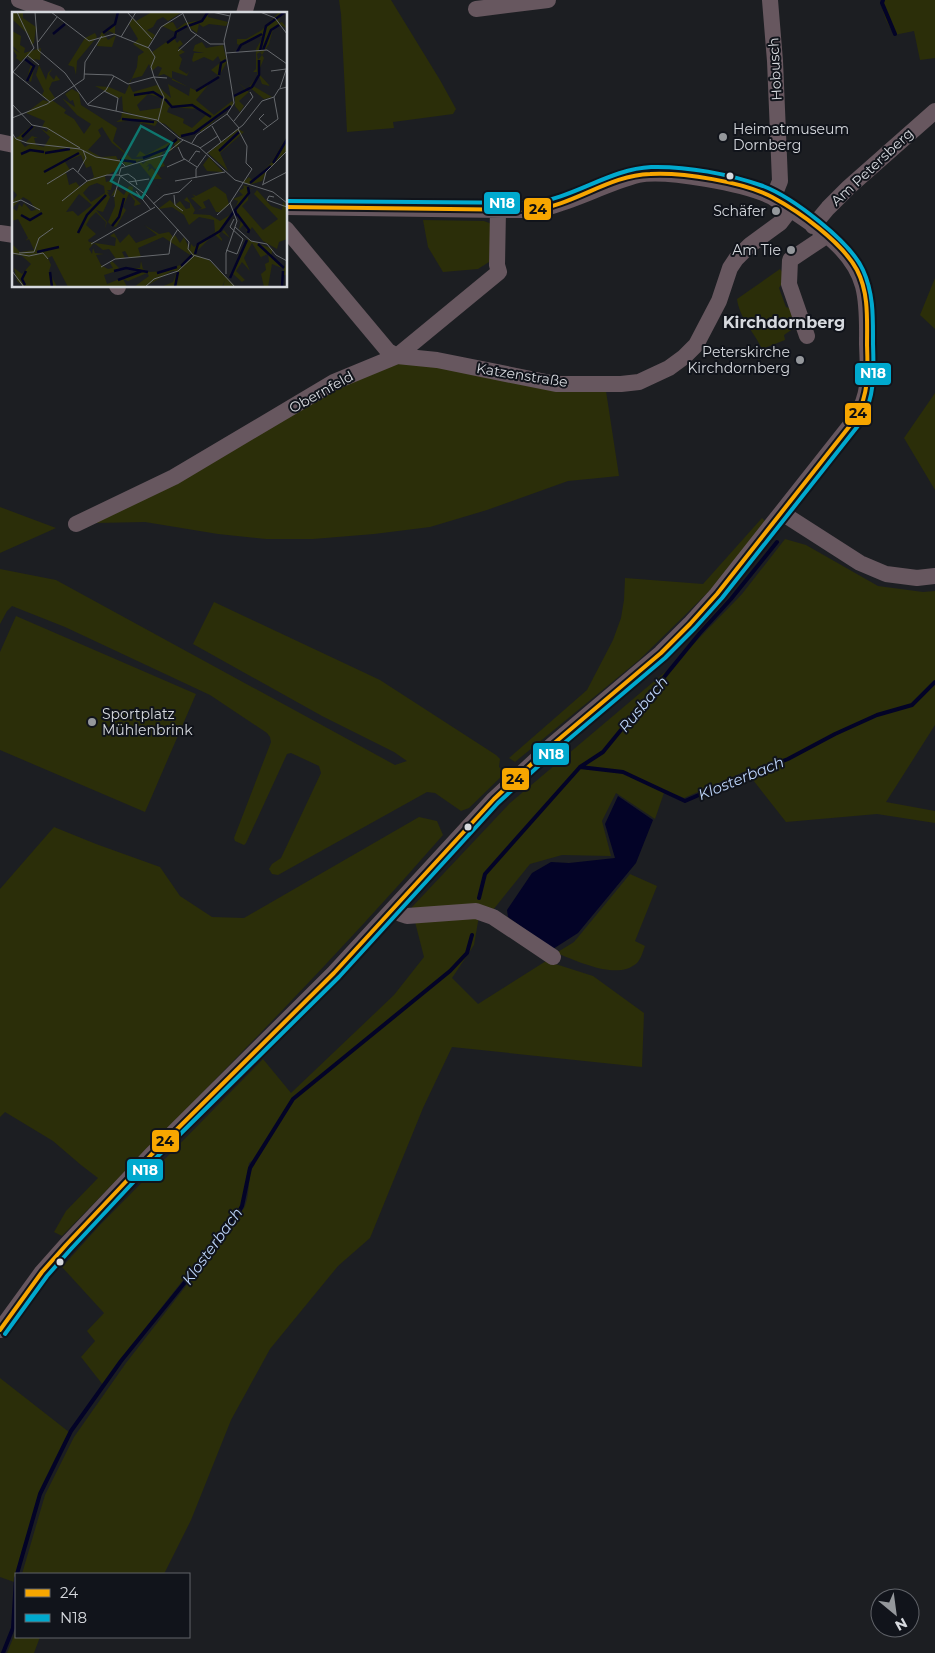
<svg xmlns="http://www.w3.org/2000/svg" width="935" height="1653" font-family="Montserrat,sans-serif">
<rect width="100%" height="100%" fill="#1c1e22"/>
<!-- green -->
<path fill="#2b2e09" d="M 339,0 L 391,0 L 440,80 L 456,109 L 453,114 L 393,122 L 394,128 L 347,132 L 341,14 Z
M 883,0 L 935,0 L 935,58 L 920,60 L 914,31 L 894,35 L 886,20 L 881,5 Z
M 423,220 L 484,221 L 492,224 L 489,262 L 478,269 L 443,272 L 428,247 Z
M 780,269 C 786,276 784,281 779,288 L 786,307 L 792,309 L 797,326 L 784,335 L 785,340 L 762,349 C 754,332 739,317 737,299 Z
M 935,278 L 935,329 L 920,315 Z
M 413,363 L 606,391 L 619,476 L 568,481 L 487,510 L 430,527 L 374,534 L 313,539 L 266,539 L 218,534 L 145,522 L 95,523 L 327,391 L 394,364 Z
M 935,393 L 935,490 L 904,438 Z
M 0,507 L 56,528 L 0,553 Z
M 762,518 L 765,521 L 711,589 L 682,618 L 639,660 L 515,762 L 509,758 L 587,690 L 613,640 L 621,618 L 624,600 L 625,578 L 703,584 Z
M 785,539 L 806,545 L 878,586 L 923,592 L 935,591 L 935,725 L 886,802 L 935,811 L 935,823 L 877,814 L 786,822 L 746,771 L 684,798 L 665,790 L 655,819 L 616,793 L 602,821 L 611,856 L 562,855 L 530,864 L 493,910 L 412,911 L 412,907 L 510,803 L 671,667 L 742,594 Z
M 0,569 L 56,580 L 395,765 L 407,761 L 394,752 L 322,716 L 193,644 L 214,602 L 380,680 L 496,755 L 500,759 L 499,767 L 505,773 L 469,808 L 461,811 L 435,793 L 427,792 L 278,875 L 272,874 L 269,869 L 272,864 L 281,858 L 321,773 L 319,766 L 291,753 L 287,754 L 246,843 L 244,845 L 235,841 L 234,838 L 271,742 L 270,737 L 267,733 L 210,695 L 65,627 L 12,606 L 7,611 L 0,624 Z
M 16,616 L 196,694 L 145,812 L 0,750 L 0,652 Z
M 419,817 L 437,821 L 443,835 C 322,974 191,1104 62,1236 L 54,1232 L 66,1211 L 98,1178 L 81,1165 L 53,1141 L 5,1112 L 0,1117 L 0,889 L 54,827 L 96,844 L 160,867 L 180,896 L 212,917 L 244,918 Z
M 630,874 L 657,886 L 635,941 L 645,946 C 643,951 641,959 637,963 C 617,981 578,961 556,953 L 574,942 Z
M 479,916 L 474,945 L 452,978 L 478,1004 L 546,961 L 593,976 L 644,1013 L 642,1067 L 452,1047 L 423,1108 L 370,1238 L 338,1266 L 270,1349 L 231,1420 L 191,1520 L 164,1574 L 22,1574 L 45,1495 L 74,1437 L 126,1363 L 238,1219 L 236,1217 C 239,1214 242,1211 244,1208 C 252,1192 245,1172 258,1158 L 295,1099 L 288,1104 L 257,1157 L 249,1163 L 242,1205 L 121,1359 L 103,1385 L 81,1357 L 95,1341 L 87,1331 L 104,1313 L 62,1267 L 99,1226 L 263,1059 L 291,1093 L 394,995 L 424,957 L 414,918 Z
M 0,1378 L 69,1432 L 40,1494 L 22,1550 L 14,1582 L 0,1577 Z
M 16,1631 L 16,1637 L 40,1637 L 34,1653 L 7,1653 Z"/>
<!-- water -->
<path fill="#030327" d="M 618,796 L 653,820 L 636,863 L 578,933 L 553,949 L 508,917 L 507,910 L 532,873 L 551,862 L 569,863 L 615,858 L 605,824 Z"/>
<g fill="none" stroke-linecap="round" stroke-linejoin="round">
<!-- stream -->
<path stroke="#030327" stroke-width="4" d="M 883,0 L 882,3 L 895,34
M 580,767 L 603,752 L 700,633 L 731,599 L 777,542
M 479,898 L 485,874 L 580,767 L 623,772 L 685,801 L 738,778 L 788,759 L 835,734 L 877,715 L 912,705 L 935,682
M 17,1574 L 40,1494 L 71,1431 L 121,1361 L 194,1271 L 237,1215 L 242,1206 L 250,1168 L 293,1099 L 450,971 L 467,953 L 472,935
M 3,1653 L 13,1628 L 16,1578"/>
<!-- minor -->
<path stroke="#67575f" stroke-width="16" d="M 19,0 L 58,14
M 770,0 L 775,61 L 780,181 L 776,191 L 772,197
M 476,9 L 548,0
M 244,14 L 248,0
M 0,142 L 14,145
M 813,226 L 828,208 L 849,187 L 935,111
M 286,229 L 388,351 L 397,356 L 437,360 L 556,384 L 621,384 L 639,382 L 669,368 L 684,357 L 696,345 L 719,301 L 730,268 L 736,259 L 750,245 L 780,223 L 790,210
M 0,233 L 14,235
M 117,286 L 118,287
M 807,336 L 789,284 L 790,260 L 826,236
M 782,513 L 860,563 L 886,574 L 917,578 L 935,576
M 76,524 L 174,477 L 334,382 L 397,356 L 499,272 L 497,265 L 498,210
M 394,908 L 401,914 L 407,916 L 476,911 L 493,917 L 553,957
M 0,1330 L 42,1272 L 66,1245 L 151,1155 L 334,973 L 494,799 L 552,745 L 661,653 L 690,624 L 717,594 L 856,418 C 871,390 868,375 867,344 C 867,325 868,305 863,286 C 852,244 805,220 772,197 C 747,184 665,169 638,175 C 607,183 579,199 548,207 C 534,211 518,210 503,210 L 286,207"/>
<defs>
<path id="bus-1" d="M 0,1330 L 42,1272 L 66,1245 L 151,1155 L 334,973 L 494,799 L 552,745 L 661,653 L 690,624 L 717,594 L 856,418 C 869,392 868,373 867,345 C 867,320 869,293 857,270 C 842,242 800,212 772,197 C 744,182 682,172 650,174 C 609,175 573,206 532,210 L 286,207"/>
<path id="bus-2" d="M 5,1334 L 47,1276 L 71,1249 L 155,1159 L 339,977 L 498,803 L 556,750 L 665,658 L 695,628 L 722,598 L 861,422 C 875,396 874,373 873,344 C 873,319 874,294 863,270 C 850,241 792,197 763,186 C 729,174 687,166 651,167 C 609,169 573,199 531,203 L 286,201"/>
</defs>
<!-- bus-1 casing -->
<use href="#bus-1" stroke="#11141b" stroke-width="8"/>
<!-- bus-2 casing -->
<use href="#bus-2" stroke="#11141b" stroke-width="8"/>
<!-- bus-1 -->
<use href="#bus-1" stroke="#f7a600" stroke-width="4"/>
<!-- bus-2 -->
<use href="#bus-2" stroke="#00a9ce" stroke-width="4"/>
</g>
<!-- markers -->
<g fill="#95989c" stroke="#11141b" stroke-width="2">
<circle cx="723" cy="137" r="5"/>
<circle cx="776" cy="211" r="5"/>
<circle cx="791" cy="250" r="5"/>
<circle cx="800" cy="360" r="5"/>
<circle cx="92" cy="722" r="5"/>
</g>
<g fill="#d6d9de" stroke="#11141b" stroke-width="2">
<circle cx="730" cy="176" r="4.5"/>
<circle cx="468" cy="827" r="4.5"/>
<circle cx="60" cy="1262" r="4.5"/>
</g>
<g text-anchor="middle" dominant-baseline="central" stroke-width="4" stroke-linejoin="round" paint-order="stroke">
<!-- street labels -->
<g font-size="14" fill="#d6d9de" stroke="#11141b">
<text transform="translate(775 69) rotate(-93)">Hobusch</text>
<text transform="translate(872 167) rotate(-43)">Am Petersberg</text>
<text transform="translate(522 375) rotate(9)">Katzenstraße</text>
<text transform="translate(321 392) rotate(-29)">Obernfeld</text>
</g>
<!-- poi labels -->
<g font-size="14" fill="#d6d9de" stroke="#11141b" text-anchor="end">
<text x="733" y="129" text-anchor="start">Heimatmuseum<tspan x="733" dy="16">Dornberg</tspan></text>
<text x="766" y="211">Schäfer</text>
<text x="781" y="250">Am Tie</text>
<text x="790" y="352">Peterskirche<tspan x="790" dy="16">Kirchdornberg</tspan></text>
<text x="102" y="714" text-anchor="start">Sportplatz<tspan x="102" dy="16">Mühlenbrink</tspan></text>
</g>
<!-- water labels -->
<g font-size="15" font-style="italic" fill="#bbd2f7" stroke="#11141b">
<text transform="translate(643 704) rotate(-50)">Rusbach</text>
<text transform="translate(741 778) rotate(-22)">Klosterbach</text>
<text transform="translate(212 1246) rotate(-54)">Klosterbach</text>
</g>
<!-- quarter labels -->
<g font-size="16" font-weight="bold" fill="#d6d9de" stroke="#11141b">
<text x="784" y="322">Kirchdornberg</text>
</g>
</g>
<!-- overview -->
<g transform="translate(12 12)">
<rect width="275" height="275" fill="#1c1e22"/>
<path d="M 0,0 L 11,0 L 11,6 L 24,15 L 22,31 L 19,33 L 17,23 L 0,7 ZM 140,0 L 170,0 L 156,9 L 151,5 L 145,8 L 141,15 L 135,18 L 143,23 L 136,35 L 140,40 L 163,24 L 163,20 L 150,14 L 155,11 L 161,10 L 165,17 L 173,11 L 190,8 L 196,0 L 196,5 L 216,10 L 214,14 L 197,12 L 191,15 L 187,12 L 185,21 L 175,14 L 166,19 L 165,24 L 162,26 L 165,31 L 168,28 L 171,32 L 166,36 L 173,40 L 167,43 L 170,47 L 167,57 L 175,62 L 177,59 L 175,64 L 160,59 L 160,68 L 183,78 L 197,72 L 184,88 L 202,103 L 220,89 L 222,92 L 189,120 L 187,116 L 180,122 L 168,125 L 153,112 L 111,99 L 110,84 L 107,86 L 83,74 L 97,75 L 113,82 L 125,55 L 126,44 L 132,40 L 121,32 L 126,27 L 117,12 L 121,6 L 124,9 ZM 137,52 L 140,59 L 146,54 L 150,56 L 146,64 L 152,62 L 178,76 L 177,84 L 156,72 L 159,86 L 145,73 L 121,80 L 117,72 L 119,67 L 130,64 ZM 136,82 L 150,86 L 148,96 L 128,99 L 125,93 ZM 157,95 L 185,97 L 194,103 L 180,116 L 171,111 L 172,107 L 155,100 ZM 267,0 L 275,0 L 268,4 L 267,11 L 270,10 L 275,16 L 268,13 L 261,17 L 257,32 L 250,43 L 248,40 L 245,42 L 246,48 L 250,43 L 252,46 L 246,61 L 258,74 L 250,72 L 247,64 L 241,74 L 260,85 L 252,87 L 237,75 L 245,65 L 245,60 L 241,60 L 244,57 L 244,37 L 251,25 L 245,24 L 230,34 L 225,32 L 225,27 L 234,27 L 250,18 ZM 103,12 L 103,22 L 97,19 L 92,22 L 96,28 L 104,23 L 100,35 L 85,34 L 89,21 ZM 0,19 L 9,24 L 8,33 L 13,36 L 12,41 L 29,36 L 28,48 L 22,47 L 26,51 L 15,44 L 13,46 L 23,53 L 19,70 L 15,66 L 19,52 L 12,46 L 9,50 L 4,46 L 0,51 L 5,44 L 0,36 L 8,41 L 0,33 ZM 83,21 L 85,25 L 65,49 L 64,63 L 62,55 L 56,53 L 73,26 ZM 190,30 L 194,36 L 211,33 L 215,50 L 207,64 L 199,58 L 209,50 L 206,44 L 201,49 L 192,45 L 181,50 L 180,48 L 182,41 L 192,41 L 181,39 L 183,33 ZM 27,53 L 34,68 L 36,61 L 41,56 L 37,62 L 42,68 L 44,63 L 48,68 L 40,70 L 37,77 L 43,86 L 40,88 L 54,98 L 52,101 L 62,107 L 72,122 L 79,112 L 65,103 L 50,86 L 63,95 L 61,88 L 58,89 L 53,82 L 60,77 L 67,81 L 69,93 L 105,116 L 101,129 L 120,147 L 131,147 L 132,144 L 124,145 L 128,139 L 134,143 L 165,126 L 169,130 L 164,136 L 161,130 L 158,133 L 161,137 L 155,141 L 152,138 L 148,145 L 153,154 L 143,157 L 139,152 L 134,151 L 137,152 L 134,155 L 137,154 L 136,159 L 140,156 L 150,167 L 140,167 L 152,182 L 127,151 L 117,154 L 129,150 L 131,152 L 140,144 L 114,154 L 110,149 L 105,158 L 93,164 L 94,170 L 101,168 L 99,178 L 95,178 L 98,181 L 95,180 L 98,185 L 91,200 L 84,198 L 95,210 L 93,217 L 94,210 L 84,200 L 78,206 L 74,213 L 84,222 L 76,228 L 77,230 L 103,234 L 104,226 L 98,224 L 102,221 L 108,231 L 117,222 L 124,231 L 145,223 L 132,213 L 147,222 L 157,220 L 161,225 L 163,223 L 168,231 L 172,225 L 178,238 L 179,232 L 182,235 L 203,220 L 202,208 L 187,205 L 177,213 L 172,203 L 160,195 L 146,197 L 158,188 L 163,193 L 168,189 L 174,197 L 178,196 L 178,191 L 172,188 L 175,185 L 183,198 L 181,202 L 198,203 L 208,209 L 221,201 L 207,223 L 210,227 L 210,220 L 212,218 L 218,226 L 210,220 L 210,229 L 202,222 L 182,242 L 197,248 L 224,275 L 211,275 L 213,268 L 210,275 L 149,275 L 161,270 L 165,259 L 160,259 L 133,275 L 122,275 L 137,264 L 135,261 L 116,269 L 111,267 L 115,275 L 56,275 L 40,244 L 36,246 L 39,253 L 37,259 L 45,275 L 12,275 L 5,269 L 2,256 L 10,262 L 19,252 L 10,244 L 0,242 L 0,232 L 8,240 L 22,238 L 17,227 L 13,229 L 16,226 L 6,207 L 0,209 L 0,190 L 5,183 L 0,177 L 0,122 L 2,126 L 6,125 L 20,113 L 23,115 L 8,129 L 13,135 L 18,132 L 13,131 L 20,124 L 26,126 L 22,126 L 24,133 L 32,135 L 38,125 L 28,116 L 35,120 L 36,117 L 30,115 L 33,109 L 14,101 L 31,88 L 38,90 L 30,83 L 32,79 L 24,63 ZM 90,115 L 100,131 L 115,143 L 106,148 L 104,144 L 89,145 L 76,138 L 89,124 L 86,118 ZM 69,143 L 74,156 L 79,154 L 82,165 L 68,175 L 64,170 L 57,173 L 54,160 L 58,158 L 53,150 ZM 85,171 L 92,174 L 93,181 L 79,190 L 71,181 L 77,174 ZM 67,182 L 80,193 L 66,204 L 61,199 L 54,200 ZM 11,185 L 18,189 L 24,198 L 19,199 L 12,191 L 10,195 L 7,192 L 5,199 L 0,196 ZM 151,225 L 178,243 L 168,253 L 154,259 L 137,260 L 131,257 L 129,249 L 128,256 L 107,256 L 100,249 L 98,251 L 101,256 L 96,257 L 89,253 L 84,243 L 92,242 L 83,241 L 81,236 L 80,242 L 77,237 L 82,231 L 91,238 L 97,237 L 104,247 L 113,246 L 110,240 L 113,239 L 117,246 L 129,245 L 126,236 ZM 114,256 L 128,259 L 95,272 L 92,263 ZM 226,70 L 237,80 L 227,89 L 232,94 L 228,100 L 223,94 L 223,84 L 233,77 ZM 110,100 L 146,109 L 143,114 L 130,111 L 123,116 L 129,111 L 125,108 L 104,110 L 109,107 ZM 226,117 L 232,120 L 208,141 L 216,159 L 196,141 ZM 275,124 L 275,138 L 254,160 L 250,169 L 237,173 L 231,170 L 237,165 L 241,169 L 259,151 ZM 197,145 L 211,160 L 195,159 L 191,153 ZM 231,173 L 242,177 L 237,176 L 236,188 L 230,194 L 251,218 L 266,207 L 242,182 L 245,178 L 259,194 L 270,198 L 271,190 L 275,194 L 275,227 L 267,230 L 265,237 L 251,229 L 240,215 L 236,222 L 232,212 L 227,218 L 229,208 L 222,200 L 226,189 L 221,187 L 231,183 L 227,179 L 232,176 ZM 117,174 L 121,175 L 120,183 L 129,192 L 122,194 L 123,189 L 117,181 L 111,195 L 114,198 L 104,215 L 100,214 L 96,210 L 103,194 L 102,183 L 99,184 L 104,176 L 112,183 ZM 203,174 L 214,182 L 218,196 L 217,193 L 208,200 L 204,200 L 197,187 L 191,190 L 194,196 L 186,198 L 190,196 L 179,186 L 183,185 L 180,182 L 184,184 ZM 235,227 L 261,237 L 259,243 L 264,248 L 272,255 L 275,251 L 275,263 L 270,263 L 272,257 L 260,252 L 256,275 L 252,275 L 249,262 L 254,258 L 253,252 L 257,250 L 256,242 L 249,245 L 251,249 L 240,231 L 232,246 L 238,259 L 230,250 L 224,259 L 233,268 L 230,270 L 220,261 Z" fill="#2b2e09" fill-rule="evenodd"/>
<path fill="none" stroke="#030327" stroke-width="2.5" d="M 176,14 L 190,9 L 196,0M 91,21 L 103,12 L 106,0M 41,22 L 53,12M 155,31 L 163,25 L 164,20 L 175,14M 251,38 L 259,18 L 267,13M 248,39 L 254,14 L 273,0M 225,40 L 229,33 L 250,22M 13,47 L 22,54 L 15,69M 207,63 L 209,51 L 214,48M 184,79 L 207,65M 122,83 L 141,80 L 151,86M 222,84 L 240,75 L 247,63 L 247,48M 153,87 L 160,95 L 180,93 L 199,105M 110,107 L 142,110M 169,124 L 182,121 L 219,94M 10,125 L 21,114M 207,139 L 227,120M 33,141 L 58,137M 9,142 L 18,138 L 32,140M 131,146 L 154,137 L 165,127M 108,148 L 124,150M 261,151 L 275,127M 32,160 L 67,141M 238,171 L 259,154M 225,202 L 237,218 L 236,221M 9,203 L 18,208 L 30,201M 225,204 L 223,198 L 237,181 L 236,175M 100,214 L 107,205 L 112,186M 66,221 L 75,203 L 94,183M 246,232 L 272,256M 25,240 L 47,235M 183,242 L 186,232 L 208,219 L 223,198M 169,254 L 180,243M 102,259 L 114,256 L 136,260M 38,260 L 40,275M 145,261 L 165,255M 218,266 L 235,228M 106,268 L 130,259M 13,273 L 10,267 L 14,259M 163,275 L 166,260M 270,275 L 271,259"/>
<path fill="none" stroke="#66696d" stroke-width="1" d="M 5,0 L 22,36M 23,0 L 26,38 L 53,61 L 76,93 L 145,108 L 167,126 L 187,135 L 223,168 L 261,180 L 275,191M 39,0 L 77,29 L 102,22 L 137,36 L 143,45 L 139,55 L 142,65 L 152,85 L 146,109M 115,0 L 140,27M 170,0 L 179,19 L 198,32 L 212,32M 200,0 L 218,4M 248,0 L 263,6 L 275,22M 109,25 L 124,0M 26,30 L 45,5M 136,36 L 149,15 L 170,2M 166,39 L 185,22M 214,41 L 255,38 L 275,52M 15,43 L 27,53M 259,59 L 274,57M 1,60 L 38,90M 1,60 L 22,36M 72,62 L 100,63 L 116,72 L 142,65 L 155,66M 268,76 L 275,55M 92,79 L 106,86 L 104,99M 0,92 L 20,113 L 35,116 L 68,136M 76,92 L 94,78 L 102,64M 215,102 L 227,116M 252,102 L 247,107 L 256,115M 0,106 L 35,92 L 72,67 L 73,50 L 90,24M 222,109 L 241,85 L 238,80M 200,114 L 209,130M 251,118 L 266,107 L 262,85M 0,121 L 4,127 L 15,131 L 68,137 L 84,145 L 108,149 L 113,154M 180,131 L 185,123 L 215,102 L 222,91 L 212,29 L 219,0M 166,135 L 171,146 L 185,155M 188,136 L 206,124M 194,142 L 231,113 L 250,89 L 262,85 L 267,77 L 275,75M 177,149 L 184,139 L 188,140M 155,155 L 173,147M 66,160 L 74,146 L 71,138M 107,163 L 134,183 L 177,230 L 176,237 L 181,243 L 198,248 L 223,275M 107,163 L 109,156 L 152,143 L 171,128M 108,164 L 116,162 L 123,167 L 125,173M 184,166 L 184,157 L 194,143M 163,169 L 213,160M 117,170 L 137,167M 35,172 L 61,156 L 75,169M 251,172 L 254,160 L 275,139M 250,173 L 275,160M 124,179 L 139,198M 162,183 L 163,193 L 171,199M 102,185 L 108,165M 262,185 L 257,184 L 255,188 L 275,195M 50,189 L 75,169 L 95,163 L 107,163M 0,191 L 9,188 L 28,198M 141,192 L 152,183 L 167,180 L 180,168M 205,203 L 218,191 L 240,157 L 234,151 L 235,134 L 226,117M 223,215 L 239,229 L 255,232 L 264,243 L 275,249M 79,232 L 143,195M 214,238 L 225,242 L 231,227 L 218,215 L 222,207M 0,241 L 17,244 L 31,241 L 36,247M 7,241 L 22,240 L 27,226 L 41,216M 89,255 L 103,247 L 157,242 L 159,228 L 166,217M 0,259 L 12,275M 214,262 L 214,241 L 225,209 L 218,191M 133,275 L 142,267 L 166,259 L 182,244"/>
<path fill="#0f766e" fill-opacity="0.15" stroke="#0f766e" stroke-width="2.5" d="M 129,114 L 160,131 L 130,186 L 99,169 Z"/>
<rect width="275" height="275" fill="none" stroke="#d6d9de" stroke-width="2.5"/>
</g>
<g stroke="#11141b" stroke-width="2">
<rect x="483" y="191" width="38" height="24" rx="5" fill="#00a9ce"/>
<rect x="523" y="197" width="29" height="24" rx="5" fill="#f7a600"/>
<rect x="854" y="362" width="38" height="24" rx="5" fill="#00a9ce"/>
<rect x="844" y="402" width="28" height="24" rx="5" fill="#f7a600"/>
<rect x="532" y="742" width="38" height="24" rx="5" fill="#00a9ce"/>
<rect x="501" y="767" width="29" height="24" rx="5" fill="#f7a600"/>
<rect x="151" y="1129" width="29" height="24" rx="5" fill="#f7a600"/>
<rect x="126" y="1158" width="38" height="24" rx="5" fill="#00a9ce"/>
</g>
<g font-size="14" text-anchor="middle" font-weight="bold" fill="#fff">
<text x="502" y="208">N18</text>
<text x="873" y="378">N18</text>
<text x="551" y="759">N18</text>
<text x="145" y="1175">N18</text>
</g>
<g font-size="14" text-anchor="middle" font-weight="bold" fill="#111">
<text x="538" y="214">24</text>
<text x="858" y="418">24</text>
<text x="515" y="784">24</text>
<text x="165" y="1146">24</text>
</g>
<!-- legend -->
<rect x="15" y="1573" width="175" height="65" fill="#11141b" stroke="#606369"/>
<rect x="25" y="1589" width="25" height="8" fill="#f7a600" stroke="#606369"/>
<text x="60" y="1598" font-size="15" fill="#d6d9de">24</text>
<rect x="25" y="1614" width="25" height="8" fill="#00a9ce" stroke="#606369"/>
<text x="60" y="1623" font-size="15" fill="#d6d9de">N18</text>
<!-- north arrow -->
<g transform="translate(895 1613) rotate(151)"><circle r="24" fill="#11141b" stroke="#606369"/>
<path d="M0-4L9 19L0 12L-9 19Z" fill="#95989c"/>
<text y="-8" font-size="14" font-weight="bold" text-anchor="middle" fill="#d6d9de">N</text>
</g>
</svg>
